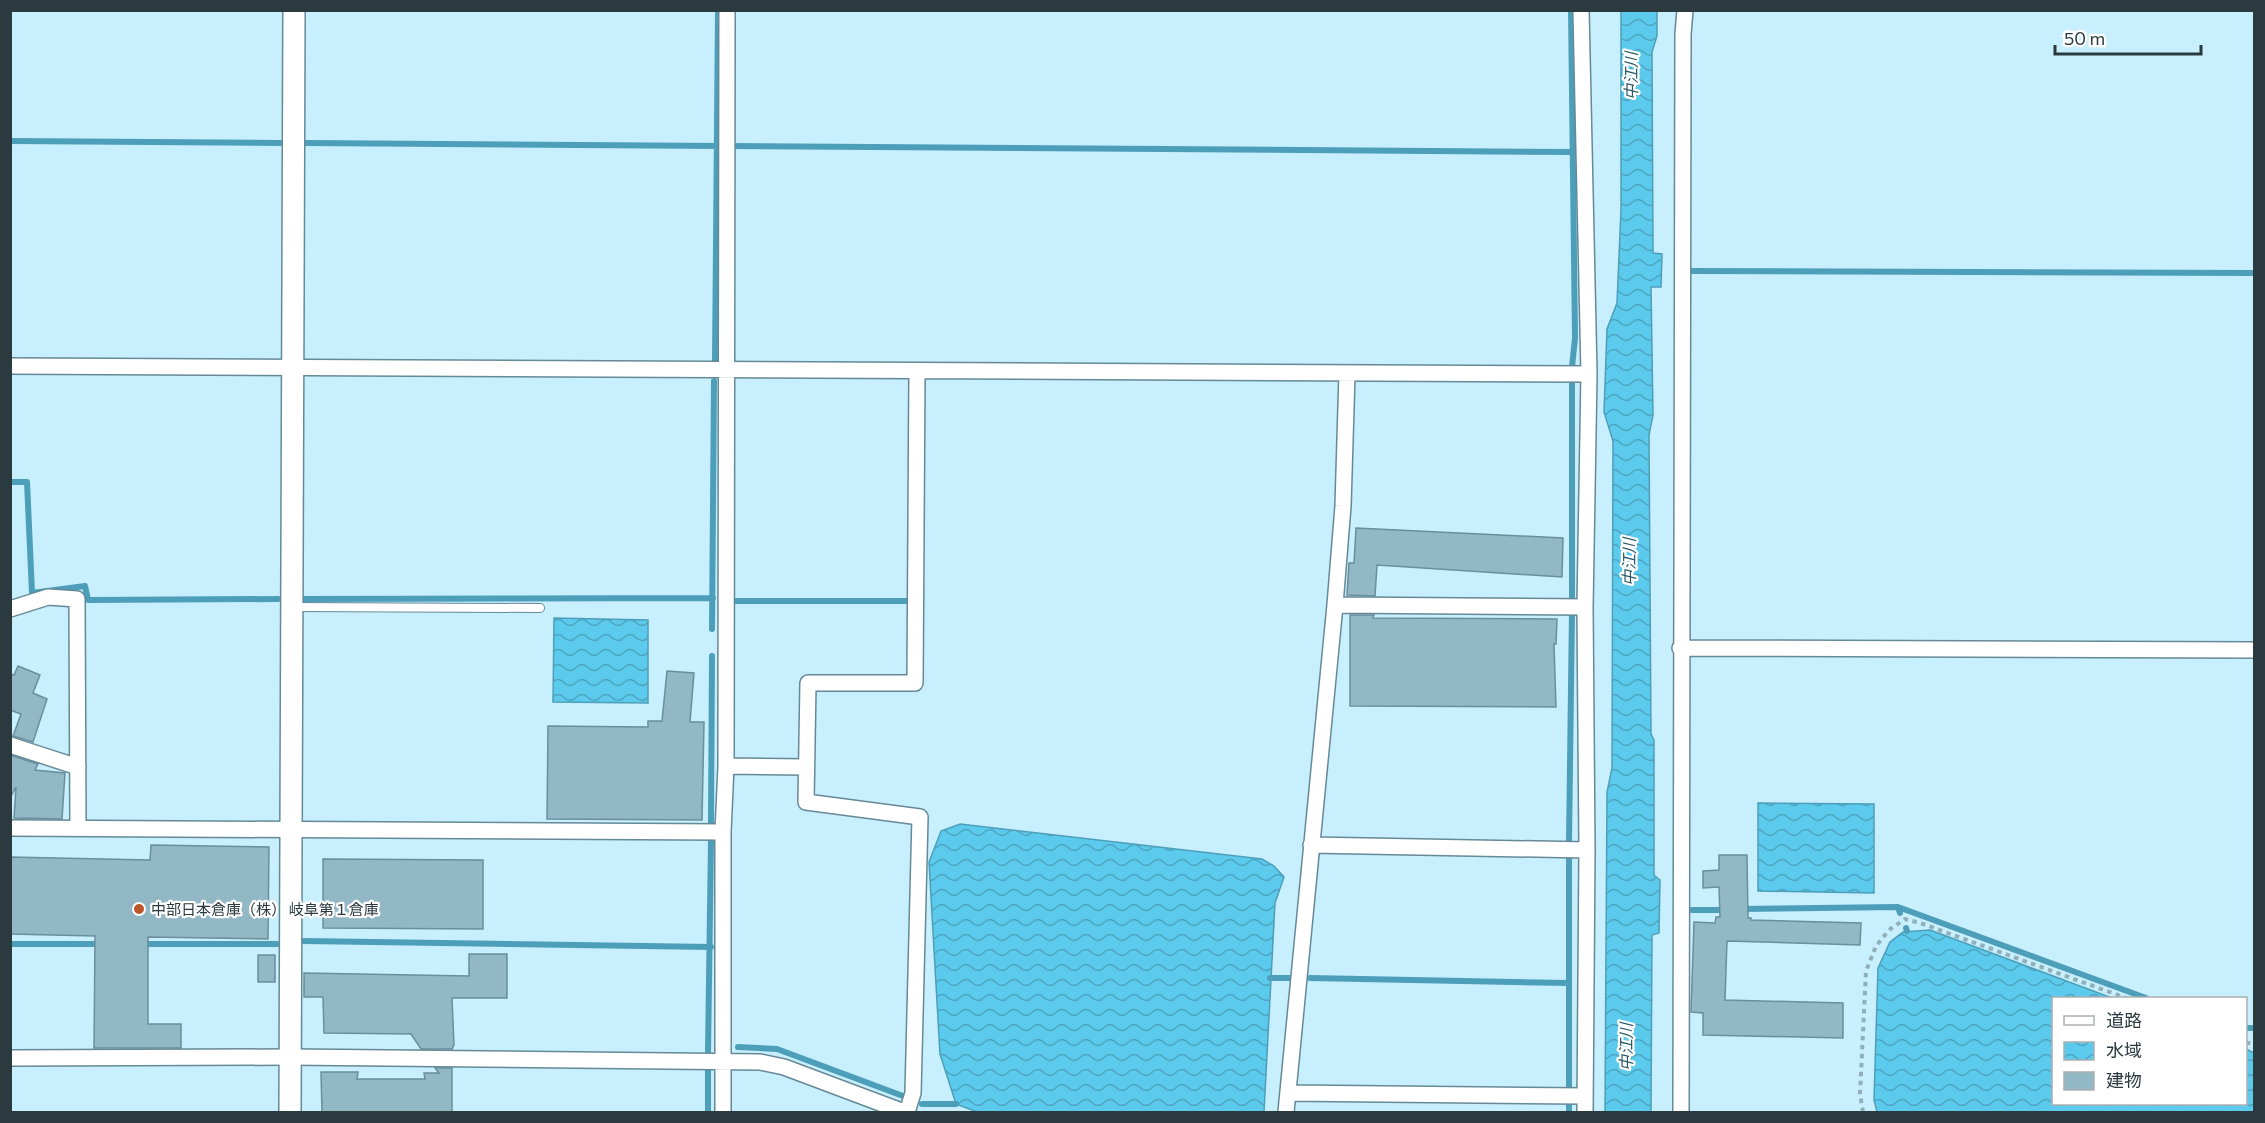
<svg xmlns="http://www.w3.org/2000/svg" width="2265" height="1123" font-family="Commissioner,'Noto Sans JP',sans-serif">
<defs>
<pattern id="water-waves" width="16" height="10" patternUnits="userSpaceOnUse" patternTransform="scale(1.5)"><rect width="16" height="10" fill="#5ccaed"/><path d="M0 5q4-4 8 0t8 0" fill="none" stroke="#4ca5c1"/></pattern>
</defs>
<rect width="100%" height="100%" fill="#c8effd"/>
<!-- water -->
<path fill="url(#water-waves)" stroke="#4d9fb9" stroke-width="1.5" d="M 1621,11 L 1657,11 L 1657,36 L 1652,52 L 1653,253 L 1662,254 L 1661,287 L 1651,287 L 1653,415 L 1649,435 L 1651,734 L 1654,740 L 1654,875 L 1660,880 L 1659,933 L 1652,935 L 1651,1112 L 1605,1112 L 1607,792 L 1612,768 L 1613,441 L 1604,412 L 1607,329 L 1617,303 L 1621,210 Z
M 554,618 L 648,620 L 648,703 L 553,702 Z
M 1758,803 L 1874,804 L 1874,893 L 1758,891 Z
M 960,824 L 1262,859 L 1274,866 L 1284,877 L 1275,903 L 1264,1112 L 977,1112 L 956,1104 L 940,1054 L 929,862 L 941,831 Z
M 1930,930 L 2112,998 L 2054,998 L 2054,1104 L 2246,1104 L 2246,1049 L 2254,1053 L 2254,1112 L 1877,1112 L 1874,1100 L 1878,968 L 1890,942 L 1903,932 Z"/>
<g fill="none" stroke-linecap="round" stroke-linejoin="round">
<!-- stream -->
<path stroke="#4d9fb9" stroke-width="6" d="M 1571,10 L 1575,338 L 1572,367
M 10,141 L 280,143
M 306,143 L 721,146
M 731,146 L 1574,152
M 1689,271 L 2254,273
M 715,361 L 718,10
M 1572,381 L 1572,599
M 10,482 L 27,482 L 32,593 L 85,586 L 88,600 L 278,599
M 303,599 L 713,598
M 733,601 L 910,601
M 712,629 L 714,381
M 711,823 L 712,656
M 1569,843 L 1572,610
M 1898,907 L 2146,998
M 1740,909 L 1898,907 L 1900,913
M 1692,910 L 1726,910
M 1906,928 L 1907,931
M 304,941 L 711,947
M 10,944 L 103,944
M 140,944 L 277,944
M 1270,978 L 1290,978
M 1310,978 L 1568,983
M 2246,1028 L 2254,1028
M 738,1047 L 777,1049 L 903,1096
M 708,1053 L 711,840
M 1569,1092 L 1569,854
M 1569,1102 L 1569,1112
M 922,1104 L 956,1104
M 708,1112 L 708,1069"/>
</g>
<!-- building -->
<path fill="#92b7c5" stroke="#6a8e9b" stroke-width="1.5" d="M 1356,528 L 1563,538 L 1562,577 L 1377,565 L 1375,596 L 1347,595 L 1349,563 L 1354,563 Z
M 1350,615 L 1374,615 L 1373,618 L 1557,619 L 1556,644 L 1554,644 L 1556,707 L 1350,706 Z
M 18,666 L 40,675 L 33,693 L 47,699 L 33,742 L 13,736 L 21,714 L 10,710 L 10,674 L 14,675 Z
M 667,671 L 694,673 L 690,722 L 704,722 L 702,820 L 547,819 L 548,726 L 648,727 L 648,721 L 662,721 Z
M 10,755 L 38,764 L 35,770 L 65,773 L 62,819 L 14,818 L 16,787 L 10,798 Z
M 151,845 L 269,847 L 268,939 L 148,937 L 148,1024 L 181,1024 L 181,1048 L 94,1048 L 95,936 L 10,934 L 10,857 L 150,860 Z
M 1719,855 L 1747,855 L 1748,918 L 1751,918 L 1751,920 L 1861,923 L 1860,945 L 1727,941 L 1725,1000 L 1843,1003 L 1843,1038 L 1703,1035 L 1703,1013 L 1691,1012 L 1694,922 L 1715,923 L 1716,917 L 1720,917 L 1719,887 L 1703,888 L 1703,871 L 1719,870 Z
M 323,859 L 483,860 L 483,929 L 323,928 Z
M 469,954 L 507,954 L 507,998 L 452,998 L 454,1045 L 452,1049 L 421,1049 L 411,1034 L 324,1033 L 323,997 L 304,997 L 304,973 L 469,976 Z
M 258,955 L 275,955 L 275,982 L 258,982 Z
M 435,1068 L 452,1068 L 452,1113 L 322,1113 L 321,1072 L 358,1072 L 357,1079 L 425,1079 L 424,1073 L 439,1073 Z"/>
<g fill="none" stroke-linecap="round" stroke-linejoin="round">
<defs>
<path id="lane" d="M 292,607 L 540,608"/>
<path id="street" d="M 1581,10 L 1589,374 L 1585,607 L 1587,850 L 1585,1112
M 10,366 L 1589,374
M 1335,605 L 1585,607
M 10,609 L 48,597 L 77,599 L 78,828
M 1680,648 L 2254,650
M 10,745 L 78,767
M 726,766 L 806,767
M 10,828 L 723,832
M 1311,845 L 1587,850
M 10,1058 L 290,1057 L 760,1062 L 784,1067 L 904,1112
M 1288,1093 L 1585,1096
M 723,1112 L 723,832 L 726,766 L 727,10
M 907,1112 L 913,1093 L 920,817 L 806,802 L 808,683 L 915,683 L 917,371
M 1286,1112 L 1335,605 L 1343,506 L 1347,374
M 1681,1112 L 1683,34 L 1685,10"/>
<path id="secondary" d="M 290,1112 L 294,10"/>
</defs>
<!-- lane casing -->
<use href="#lane" stroke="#658996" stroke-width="10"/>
<!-- street casing -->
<use href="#street" stroke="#658996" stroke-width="18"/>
<!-- secondary casing -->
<use href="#secondary" stroke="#658996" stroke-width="24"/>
<!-- path -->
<path stroke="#90afb9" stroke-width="4" stroke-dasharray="4.5 4.5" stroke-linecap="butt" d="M 2246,1042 L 2254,1045
M 1863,1112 L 1860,1094 L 1866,971 L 1876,946 L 1889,930 L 1905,919 L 1923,924 L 2126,998"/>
<!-- lane -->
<use href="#lane" stroke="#fff" stroke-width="8"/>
<!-- street -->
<use href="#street" stroke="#fff" stroke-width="15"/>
<!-- secondary -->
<use href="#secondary" stroke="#fff" stroke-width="21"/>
</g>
<!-- markers -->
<circle fill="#bb552a" stroke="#fff" stroke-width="2" cx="139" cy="909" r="6"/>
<g text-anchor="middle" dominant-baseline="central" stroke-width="4.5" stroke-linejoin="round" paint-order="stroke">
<!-- poi labels -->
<g font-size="15" fill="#2a3a3f" stroke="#fff" text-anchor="start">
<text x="151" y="909">中部日本倉庫（株） 岐阜第１倉庫</text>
</g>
<!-- water labels -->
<g font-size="16" font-style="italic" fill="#295867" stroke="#fff">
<text transform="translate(1630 76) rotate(-90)">中江川</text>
<text transform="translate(1628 562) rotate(-90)">中江川</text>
<text transform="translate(1625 1047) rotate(-90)">中江川</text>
</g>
</g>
<!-- border -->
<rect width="2265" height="1123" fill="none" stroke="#2a3a3f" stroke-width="24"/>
<!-- legend -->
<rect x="2052" y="997" width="195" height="108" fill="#ffffff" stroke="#aab0b2" stroke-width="1.5"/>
<rect x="2064" y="1016" width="30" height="9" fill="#ffffff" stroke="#aab0b2" stroke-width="1.5"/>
<text x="2106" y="1027" font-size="18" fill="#2a3a3f">道路</text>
<rect x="2064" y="1042" width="30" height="18" fill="url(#water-waves)" stroke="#aab0b2" stroke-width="1.5"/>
<text x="2106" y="1057" font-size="18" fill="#2a3a3f">水域</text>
<rect x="2064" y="1072" width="30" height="18" fill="#92b7c5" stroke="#aab0b2" stroke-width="1.5"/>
<text x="2106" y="1087" font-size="18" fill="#2a3a3f">建物</text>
<!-- scale -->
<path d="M2055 45v9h146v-9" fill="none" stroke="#2a3a3f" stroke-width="3"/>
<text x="2064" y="45" font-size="18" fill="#2a3a3f" stroke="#ffffff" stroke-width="4.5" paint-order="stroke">50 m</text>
</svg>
